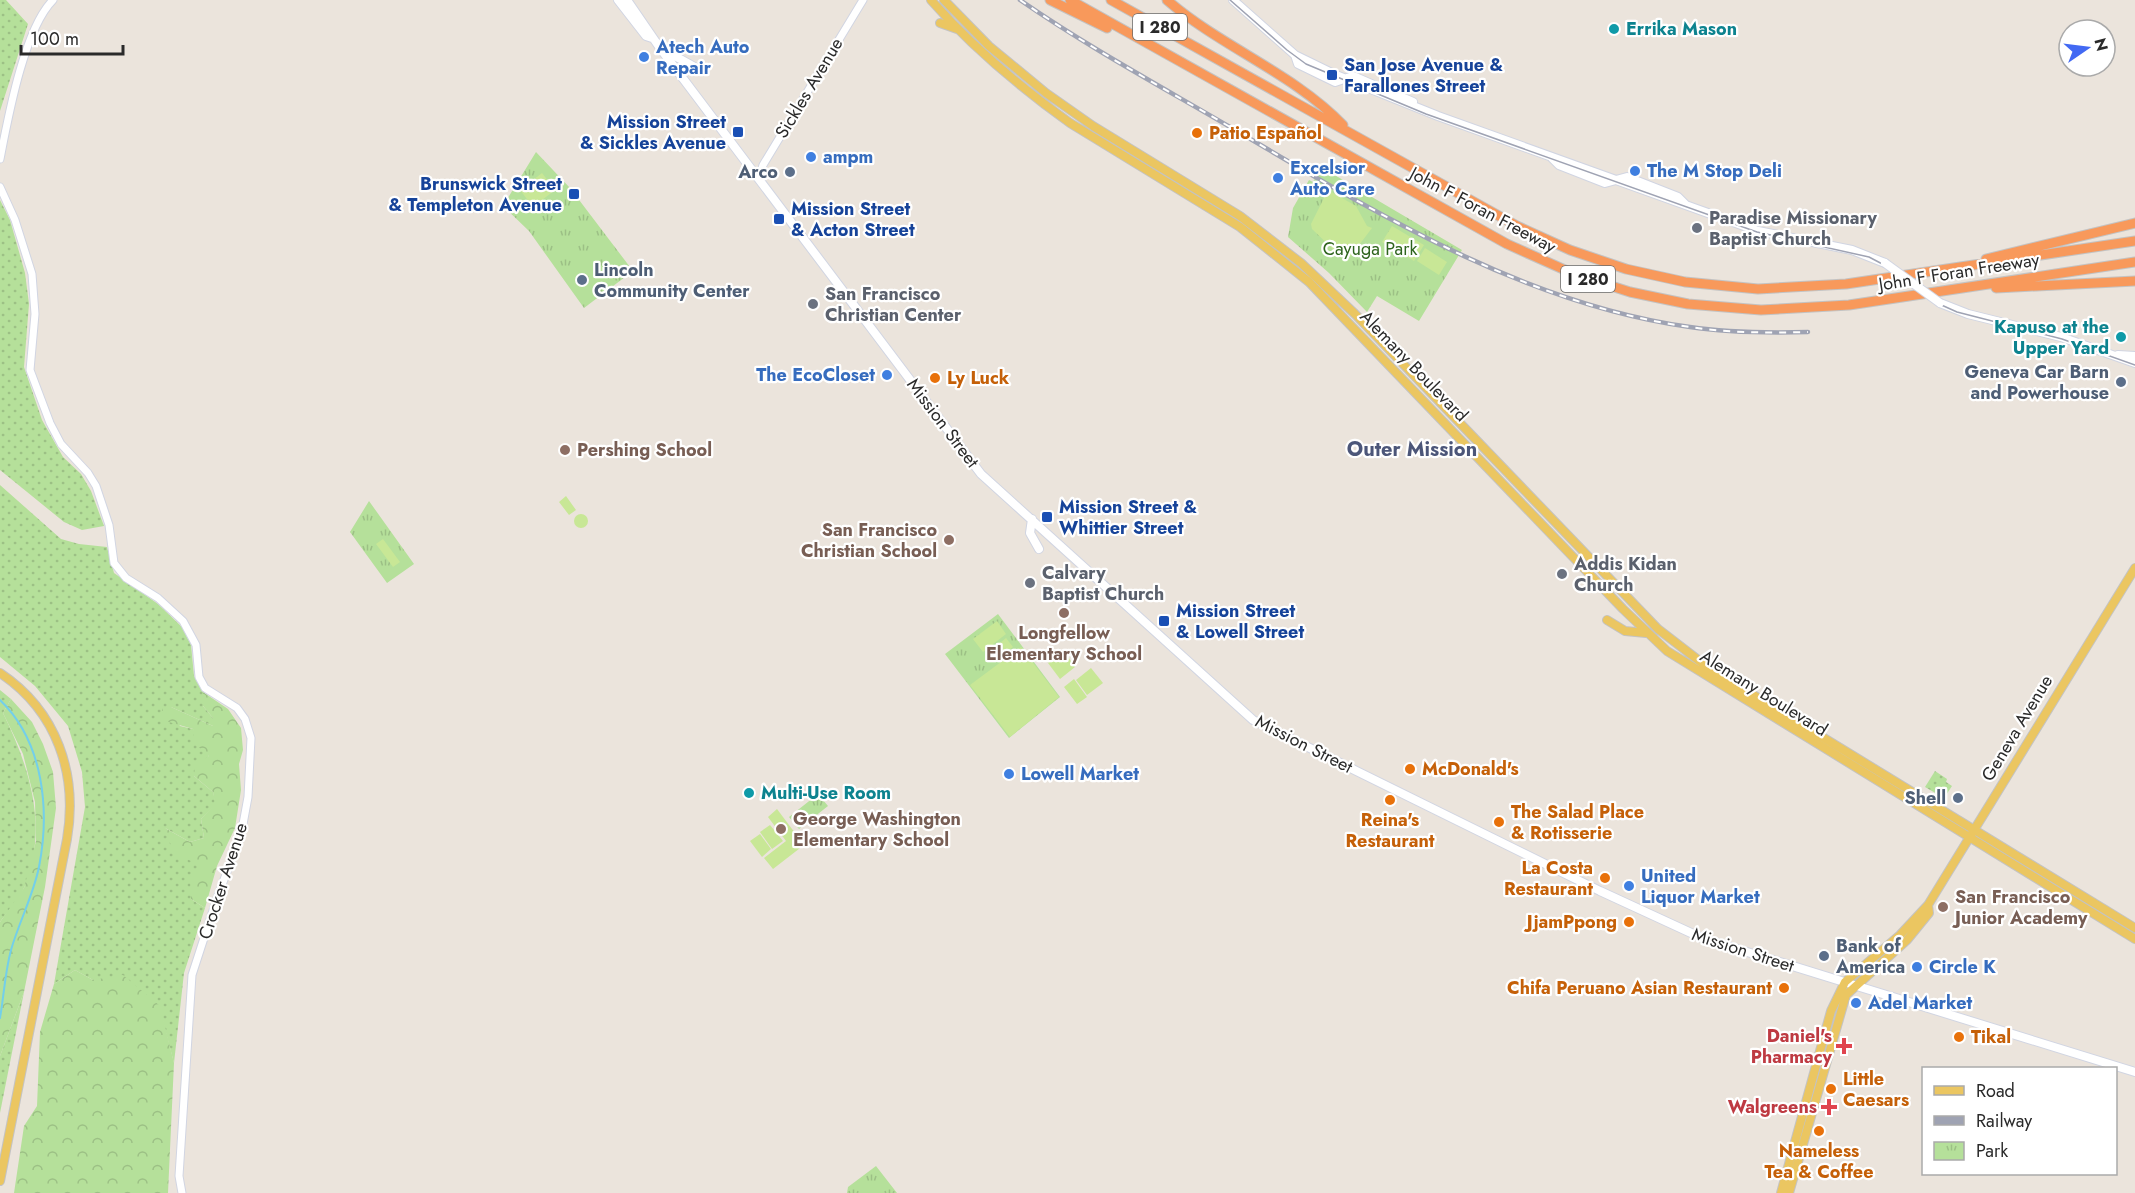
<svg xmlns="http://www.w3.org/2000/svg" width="2135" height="1193" font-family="Jost,sans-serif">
<defs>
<pattern id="grass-dots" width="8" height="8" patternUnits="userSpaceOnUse" patternTransform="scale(1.5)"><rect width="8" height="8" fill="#b5e09a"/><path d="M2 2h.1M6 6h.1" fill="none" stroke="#9cc085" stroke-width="1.8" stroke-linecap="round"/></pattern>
<pattern id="forest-crowns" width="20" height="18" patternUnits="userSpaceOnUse" patternTransform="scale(1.5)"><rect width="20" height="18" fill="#b5e09a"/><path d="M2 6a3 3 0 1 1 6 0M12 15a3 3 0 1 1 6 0" fill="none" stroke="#9cc085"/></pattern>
<pattern id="park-tufts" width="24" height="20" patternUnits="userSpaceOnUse" patternTransform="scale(1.5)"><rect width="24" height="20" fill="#b5e09a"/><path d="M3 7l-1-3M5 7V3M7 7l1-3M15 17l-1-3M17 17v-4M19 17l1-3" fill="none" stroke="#9cc085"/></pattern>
</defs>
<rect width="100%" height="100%" fill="#ebe4dc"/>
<!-- grass -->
<path fill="url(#grass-dots)" d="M 0,0 L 6,0 L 28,24 L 0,111 Z
M 0,200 L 10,220 L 25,273 L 29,304 L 24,367 L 42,420 L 63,457 L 81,474 L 91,491 L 104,526 L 82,530 L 64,522 L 0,470 Z
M 0,485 L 61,539 L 79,544 L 107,547 L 114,573 L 158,604 L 182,627 L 191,645 L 194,676 L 203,692 L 203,706 L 213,718 L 213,726 L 171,707 L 180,726 L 193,729 L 209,756 L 194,776 L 213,792 L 216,804 L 201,819 L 204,838 L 190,842 L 165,828 L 206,867 L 191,899 L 205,908 L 184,973 L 174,1063 L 159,1006 L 93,980 L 75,970 L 54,984 L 85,807 L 82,772 L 68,726 L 35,686 L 0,657 Z
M 0,690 L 11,699 L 3,713 C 30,768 49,828 24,888 C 19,900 8,911 0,922 Z
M 1935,771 L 1947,779 L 1946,782 L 1952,786 L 1944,798 L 1925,787 Z
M 24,992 L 0,1113 L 0,1056 Z"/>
<!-- forest -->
<path fill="url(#forest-crowns)" d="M 203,692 L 228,709 L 241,728 L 243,750 L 239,764 L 241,790 L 235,828 L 217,866 L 205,908 L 191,899 L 190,876 L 205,867 L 175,854 L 163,827 L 190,842 L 204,838 L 201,819 L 215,804 L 213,792 L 194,776 L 195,765 L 209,756 L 195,744 L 193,729 L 162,720 L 162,707 L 171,707 L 213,726 L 213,718 L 203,706 Z
M 11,699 L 32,722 L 43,744 L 53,772 L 56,808 L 45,887 L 24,992 L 0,1056 L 0,922 L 24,888 L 36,841 L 35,802 L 23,754 L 3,713 Z
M 75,970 L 93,980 L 123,975 L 160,1006 L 174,1063 L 168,1193 L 14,1193 L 24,1126 L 37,1106 L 40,1032 L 54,984 Z"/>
<!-- park -->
<path fill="url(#park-tufts)" d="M 536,152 L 570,188 L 633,271 L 584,308 L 529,231 L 503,206 Z
M 1321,167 L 1462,250 L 1419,321 L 1377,296 L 1367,312 L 1329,273 L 1288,237 L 1293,208 L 1309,180 L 1313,182 Z
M 369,501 L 414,564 L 387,583 L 350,532 Z
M 998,614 L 1060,697 L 1009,738 L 945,654 Z
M 818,794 L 828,806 L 799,829 L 789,817 Z
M 876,1166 L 897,1193 L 847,1193 L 848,1187 Z"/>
<!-- pitch -->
<path fill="#c8e796" d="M 542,173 L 555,190 L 533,207 L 520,190 Z
M 1328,190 L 1356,206 L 1367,226 L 1372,228 L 1350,257 L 1338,254 L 1312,229 L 1311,224 Z
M 1392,226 L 1424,245 L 1414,261 L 1382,242 Z
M 1425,248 L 1447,262 L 1439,275 L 1417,261 Z
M 566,496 L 576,510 L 569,515 L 559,502 Z
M574 521a7 7 0 1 1 14 0a7 7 0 1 1-14 0Z
M 383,539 L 400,562 L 393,567 L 376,544 Z
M 997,621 L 1006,634 L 983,652 L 973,639 Z
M 1006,638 L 1013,647 L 994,661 L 988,653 Z
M 1021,647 L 1059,697 L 1010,737 L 970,685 Z
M 1064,651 L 1075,667 L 1060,679 L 1048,663 Z
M 1091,668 L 1103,683 L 1087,695 L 1076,680 Z
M 1074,679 L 1087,697 L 1077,704 L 1064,687 Z
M 777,809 L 804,845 L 773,869 L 764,858 L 786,841 L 768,817 Z
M 770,825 L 783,841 L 772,849 L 760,832 Z
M 760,834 L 771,849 L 762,857 L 750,841 Z"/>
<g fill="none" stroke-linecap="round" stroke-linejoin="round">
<!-- stream -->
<path stroke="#73cfea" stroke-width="2" d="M 0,700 C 44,742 50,811 39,867 C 33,896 19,922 11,950 C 5,972 4,995 0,1018"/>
<defs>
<path id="tertiary" d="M 0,159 C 8,118 24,29 53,0
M 759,178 L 763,165 L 863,0
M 0,187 L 15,220 L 32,274 L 35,314 L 30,370 L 50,423 L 61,444 L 88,473 L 96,486 L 109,525 L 114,563 L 126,578 L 158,598 L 183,621 L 196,645 L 199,677 L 205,688 L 237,708 L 245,719 L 251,738 L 248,797 L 241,835 L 217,898 L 192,975 L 179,1176 L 182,1193"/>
<path id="secondary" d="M 618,0 L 646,36 L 652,38
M 627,0 L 660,48 L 981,474 L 1253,720 L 1600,891 L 1702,938 L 2135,1072
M 1233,0 L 1295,55 L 1336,75 L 1438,116 L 1758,231 L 1852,250 L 1885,263
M 664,50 L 700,70
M 1295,55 L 1298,64 L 1335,82 L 1353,76 L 1413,102
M 1552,158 L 1559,165 L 1605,183 L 1627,177 L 1678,197 L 1685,204
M 1940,303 L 1968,314 L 2061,337 L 2135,363
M 2118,355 L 2135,356
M 1032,519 L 1030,533 L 1039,549"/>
<path id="primary" d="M 931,0 C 972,47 1020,87 1070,123 L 1240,227 L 1309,282 L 1623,609 L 1667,651 L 2135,939
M 944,0 L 989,46 L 1046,93 L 1093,126 L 1240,216 L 1301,263 L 1355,314 L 1658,629 L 1706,666 L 2135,928
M 940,23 L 957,29
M 1607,620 L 1625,631 L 1646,633
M 0,673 C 57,711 78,774 67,839 L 0,1181
M 1781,1193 L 1831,1011 L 1845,982 L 1900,935 L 1928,905 L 2135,568
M 1789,1193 L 1846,995 L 1907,940 L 1929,913 L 1928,905"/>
<path id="motorway" d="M 1050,0 L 1107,28
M 1070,0 L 1507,244 L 1574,274 L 1630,292 L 1688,304 L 1761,310 L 1849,305 L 2135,262
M 1111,0 L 1517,226 L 1570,250 L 1626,269 L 1685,282 L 1758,289 L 1846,284 L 2135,241
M 1167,0 C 1221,47 1293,73 1343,125
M 1986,259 L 2135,223
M 1996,288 L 2135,281"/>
</defs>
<!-- tertiary casing -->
<use href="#tertiary" stroke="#d1d5e2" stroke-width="9"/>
<!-- secondary casing -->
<use href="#secondary" stroke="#d1d5e2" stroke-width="10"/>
<!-- primary casing -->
<use href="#primary" stroke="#c3c3c3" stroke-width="10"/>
<!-- motorway casing -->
<use href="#motorway" stroke="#c3c3c3" stroke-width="11"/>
<!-- tertiary -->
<use href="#tertiary" stroke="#fff" stroke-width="7"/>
<!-- secondary -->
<use href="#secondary" stroke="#fff" stroke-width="8"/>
<!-- primary -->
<use href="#primary" stroke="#ebc661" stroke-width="8"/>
<!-- motorway -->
<use href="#motorway" stroke="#f8995b" stroke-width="9"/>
<!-- tram -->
<path stroke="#9fa3b3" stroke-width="1.5" d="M 1230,0 L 1287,50 L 1306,64 L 1426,114 L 1757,232 L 1869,257 L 1888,267 L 1937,303 L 1957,312 L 2062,339 L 2135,365"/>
<defs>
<path id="rail" d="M 1020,0 C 1088,47 1160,86 1230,127 C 1373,211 1523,304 1690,327 C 1729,333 1768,333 1808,332"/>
</defs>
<!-- rail casing -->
<use href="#rail" stroke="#9fa3b3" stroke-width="4.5"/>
<!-- rail -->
<use href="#rail" stroke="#fff" stroke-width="2" stroke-dasharray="7" stroke-linecap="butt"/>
<defs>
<path id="secondary-bridge" d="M 1885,263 L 1940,303"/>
</defs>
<!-- secondary-bridge casing -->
<use href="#secondary-bridge" stroke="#d1d5e2" stroke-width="10" stroke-linecap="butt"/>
<!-- secondary-bridge -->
<use href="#secondary-bridge" stroke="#fff" stroke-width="8"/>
</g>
<!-- markers -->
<g fill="#0f9aa8" stroke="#fff" stroke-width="2">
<circle cx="1614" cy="29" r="6"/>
<circle cx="2121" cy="337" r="6"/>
<circle cx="749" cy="793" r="6"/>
</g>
<g fill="#3f7fe0" stroke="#fff" stroke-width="2">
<circle cx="644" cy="57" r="6"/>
<circle cx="811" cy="157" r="6"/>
<circle cx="1635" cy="171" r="6"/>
<circle cx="1278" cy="178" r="6"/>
<circle cx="887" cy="375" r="6"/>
<circle cx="1009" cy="774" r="6"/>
<circle cx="1629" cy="886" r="6"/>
<circle cx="1917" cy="967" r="6"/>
<circle cx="1856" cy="1003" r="6"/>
</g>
<g fill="#1a4fb4" stroke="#fff" stroke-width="2">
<rect x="1326" y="69" width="12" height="12" rx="3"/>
<rect x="732" y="126" width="12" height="12" rx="3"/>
<rect x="568" y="188" width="12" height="12" rx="3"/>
<rect x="773" y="213" width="12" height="12" rx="3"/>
<rect x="1041" y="511" width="12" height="12" rx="3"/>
<rect x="1158" y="615" width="12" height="12" rx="3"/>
</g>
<g fill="#e8710a" stroke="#fff" stroke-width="2">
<circle cx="1197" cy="133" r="6"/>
<circle cx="935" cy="378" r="6"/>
<circle cx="1410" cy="769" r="6"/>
<circle cx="1390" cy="800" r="6"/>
<circle cx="1499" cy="822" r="6"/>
<circle cx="1605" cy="878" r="6"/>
<circle cx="1629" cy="922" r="6"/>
<circle cx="1784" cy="988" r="6"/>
<circle cx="1959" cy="1037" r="6"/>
<circle cx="1831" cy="1089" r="6"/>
<circle cx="1819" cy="1131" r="6"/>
</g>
<g fill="#5c6f8a" stroke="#fff" stroke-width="2">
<circle cx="790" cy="172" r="6"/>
<circle cx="582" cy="280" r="6"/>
<circle cx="2121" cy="382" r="6"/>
<circle cx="1958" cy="798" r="6"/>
<circle cx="1824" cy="956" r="6"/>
</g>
<g fill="#6b7280" stroke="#fff" stroke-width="2">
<circle cx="1697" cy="228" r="6"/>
<circle cx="813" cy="304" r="6"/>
<circle cx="1562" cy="574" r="6"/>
<circle cx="1030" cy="583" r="6"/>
</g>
<g fill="#8d6e63" stroke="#fff" stroke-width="2">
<circle cx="565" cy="450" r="6"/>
<circle cx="949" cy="540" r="6"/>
<circle cx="1064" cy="613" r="6"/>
<circle cx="781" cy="829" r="6"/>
<circle cx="1943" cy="907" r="6"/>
</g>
<g fill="#e0444e" stroke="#fff" stroke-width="2">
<path d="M1841 1037h6v6h6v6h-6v6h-6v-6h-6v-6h6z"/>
<path d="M1826 1098h6v6h6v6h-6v6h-6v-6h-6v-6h6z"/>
</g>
<g text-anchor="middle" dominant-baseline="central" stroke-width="4.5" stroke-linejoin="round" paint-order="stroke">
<!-- shield labels -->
<g fill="#fff" stroke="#6a6a6a" stroke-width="1.5">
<rect x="1133" y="14" width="54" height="26" rx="4.5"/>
<rect x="1561" y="266" width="54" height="26" rx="4.5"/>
</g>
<g font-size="16" font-weight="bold" fill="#2a2a2a">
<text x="1160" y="27">I 280</text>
<text x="1588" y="279">I 280</text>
</g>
<!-- culture labels -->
<g font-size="18" font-weight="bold" fill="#0d838f" stroke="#fff" text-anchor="start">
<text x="1626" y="29">Errika Mason</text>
<text x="2109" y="327" text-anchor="end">Kapuso at the<tspan x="2109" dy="21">Upper Yard</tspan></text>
<text x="761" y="793">Multi-Use Room</text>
</g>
<!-- shop labels -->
<g font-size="18" font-weight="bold" fill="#366cbe" stroke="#fff" text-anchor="start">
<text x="656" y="47">Atech Auto<tspan x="656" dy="21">Repair</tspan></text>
<text x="823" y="157">ampm</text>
<text x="1290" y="168">Excelsior<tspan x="1290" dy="21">Auto Care</tspan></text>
<text x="1647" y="171">The M Stop Deli</text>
<text x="875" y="375" text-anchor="end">The EcoCloset</text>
<text x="1021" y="774">Lowell Market</text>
<text x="1641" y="876">United<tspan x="1641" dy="21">Liquor Market</tspan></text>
<text x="1929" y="967">Circle K</text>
<text x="1868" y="1003">Adel Market</text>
</g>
<!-- transit labels -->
<g font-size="18" font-weight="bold" fill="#164399" stroke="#fff" text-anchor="start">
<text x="1344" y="65">San Jose Avenue &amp;<tspan x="1344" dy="21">Farallones Street</tspan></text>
<text x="726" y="122" text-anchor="end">Mission Street<tspan x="726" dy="21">&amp; Sickles Avenue</tspan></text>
<text x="562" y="184" text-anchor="end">Brunswick Street<tspan x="562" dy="21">&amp; Templeton Avenue</tspan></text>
<text x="791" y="209">Mission Street<tspan x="791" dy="21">&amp; Acton Street</tspan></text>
<text x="1059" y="507">Mission Street &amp;<tspan x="1059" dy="21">Whittier Street</tspan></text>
<text x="1176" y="611">Mission Street<tspan x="1176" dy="21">&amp; Lowell Street</tspan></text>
</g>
<!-- street labels -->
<g font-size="18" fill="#2a2a2a" stroke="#fff">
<text transform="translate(809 88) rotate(-59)">Sickles Avenue</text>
<text transform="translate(1483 210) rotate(28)">John F Foran Freeway</text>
<text transform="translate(1959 272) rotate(-9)">John F Foran Freeway</text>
<text transform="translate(1414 366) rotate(46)">Alemany Boulevard</text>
<text transform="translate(943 423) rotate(53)">Mission Street</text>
<text transform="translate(1764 693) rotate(32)">Alemany Boulevard</text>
<text transform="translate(2017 728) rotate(-59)">Geneva Avenue</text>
<text transform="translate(1304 744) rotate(27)">Mission Street</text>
<text transform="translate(223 881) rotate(-72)">Crocker Avenue</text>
<text transform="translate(1743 950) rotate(18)">Mission Street</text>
</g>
<!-- food labels -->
<g font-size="18" font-weight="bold" fill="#c56008" stroke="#fff" text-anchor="start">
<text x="1209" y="133">Patio Español</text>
<text x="947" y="378">Ly Luck</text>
<text x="1422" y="769">McDonald's</text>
<text x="1511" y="812">The Salad Place<tspan x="1511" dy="21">&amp; Rotisserie</tspan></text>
<text x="1390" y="820" text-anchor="middle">Reina's<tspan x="1390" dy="21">Restaurant</tspan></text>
<text x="1593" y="868" text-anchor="end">La Costa<tspan x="1593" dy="21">Restaurant</tspan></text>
<text x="1617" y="922" text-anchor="end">JjamPpong</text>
<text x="1772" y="988" text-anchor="end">Chifa Peruano Asian Restaurant</text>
<text x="1971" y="1037">Tikal</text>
<text x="1843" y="1079">Little<tspan x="1843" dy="21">Caesars</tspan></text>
<text x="1819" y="1151" text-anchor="middle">Nameless<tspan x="1819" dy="21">Tea &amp; Coffee</tspan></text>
</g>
<!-- service labels -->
<g font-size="18" font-weight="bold" fill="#4e5e75" stroke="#fff" text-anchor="end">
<text x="778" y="172">Arco</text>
<text x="594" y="270" text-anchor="start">Lincoln<tspan x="594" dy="21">Community Center</tspan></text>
<text x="2109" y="372">Geneva Car Barn<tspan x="2109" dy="21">and Powerhouse</tspan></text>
<text x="1946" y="798">Shell</text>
<text x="1836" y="946" text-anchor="start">Bank of<tspan x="1836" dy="21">America</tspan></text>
</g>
<!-- worship labels -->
<g font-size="18" font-weight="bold" fill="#5b616d" stroke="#fff" text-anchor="start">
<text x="1709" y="218">Paradise Missionary<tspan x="1709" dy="21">Baptist Church</tspan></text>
<text x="825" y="294">San Francisco<tspan x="825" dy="21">Christian Center</tspan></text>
<text x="1574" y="564">Addis Kidan<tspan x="1574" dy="21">Church</tspan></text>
<text x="1042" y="573">Calvary<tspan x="1042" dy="21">Baptist Church</tspan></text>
</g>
<!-- park labels -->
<g font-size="18" fill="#2e641d" stroke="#fff">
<text x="1370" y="249">Cayuga Park</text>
</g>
<!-- education labels -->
<g font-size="18" font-weight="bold" fill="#785e54" stroke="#fff" text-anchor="start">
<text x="577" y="450">Pershing School</text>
<text x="937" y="530" text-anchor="end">San Francisco<tspan x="937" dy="21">Christian School</tspan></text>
<text x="1064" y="633" text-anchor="middle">Longfellow<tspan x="1064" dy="21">Elementary School</tspan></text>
<text x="793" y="819">George Washington<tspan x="793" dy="21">Elementary School</tspan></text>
<text x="1955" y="897">San Francisco<tspan x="1955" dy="21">Junior Academy</tspan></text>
</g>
<!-- health labels -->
<g font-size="18" font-weight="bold" fill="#be3a42" stroke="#fff" text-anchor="end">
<text x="1832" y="1036">Daniel's<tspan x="1832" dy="21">Pharmacy</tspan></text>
<text x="1817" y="1107">Walgreens</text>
</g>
<!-- neighbourhood labels -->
<g font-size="20" font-weight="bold" fill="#4c5679" stroke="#fff">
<text x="1412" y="449">Outer Mission</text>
</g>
</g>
<!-- legend -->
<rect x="1922" y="1067" width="195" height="108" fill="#ffffff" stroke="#aaaaaa" stroke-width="1.5"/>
<rect x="1934" y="1086" width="30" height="9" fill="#ebc661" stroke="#aaaaaa" stroke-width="1.5"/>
<text x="1976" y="1097" font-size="18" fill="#2a2a2a">Road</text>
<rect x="1934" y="1116" width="30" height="9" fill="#9fa3b3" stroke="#aaaaaa" stroke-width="1.5"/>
<text x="1976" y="1127" font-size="18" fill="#2a2a2a">Railway</text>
<rect x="1934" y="1142" width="30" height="18" fill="url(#park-tufts)" stroke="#aaaaaa" stroke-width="1.5"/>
<text x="1976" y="1157" font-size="18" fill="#2a2a2a">Park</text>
<!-- north arrow -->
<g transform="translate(2087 48) rotate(76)"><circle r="28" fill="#ffffff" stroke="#aaaaaa" stroke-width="1.5"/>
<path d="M0-4.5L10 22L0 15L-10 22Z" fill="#4269f3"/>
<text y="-9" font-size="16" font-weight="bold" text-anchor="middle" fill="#2a2a2a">N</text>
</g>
<!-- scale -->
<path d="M21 45v9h102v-9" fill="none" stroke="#2a2a2a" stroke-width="3"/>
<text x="30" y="45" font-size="18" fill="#2a2a2a" stroke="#ffffff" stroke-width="4.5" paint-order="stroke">100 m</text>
</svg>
